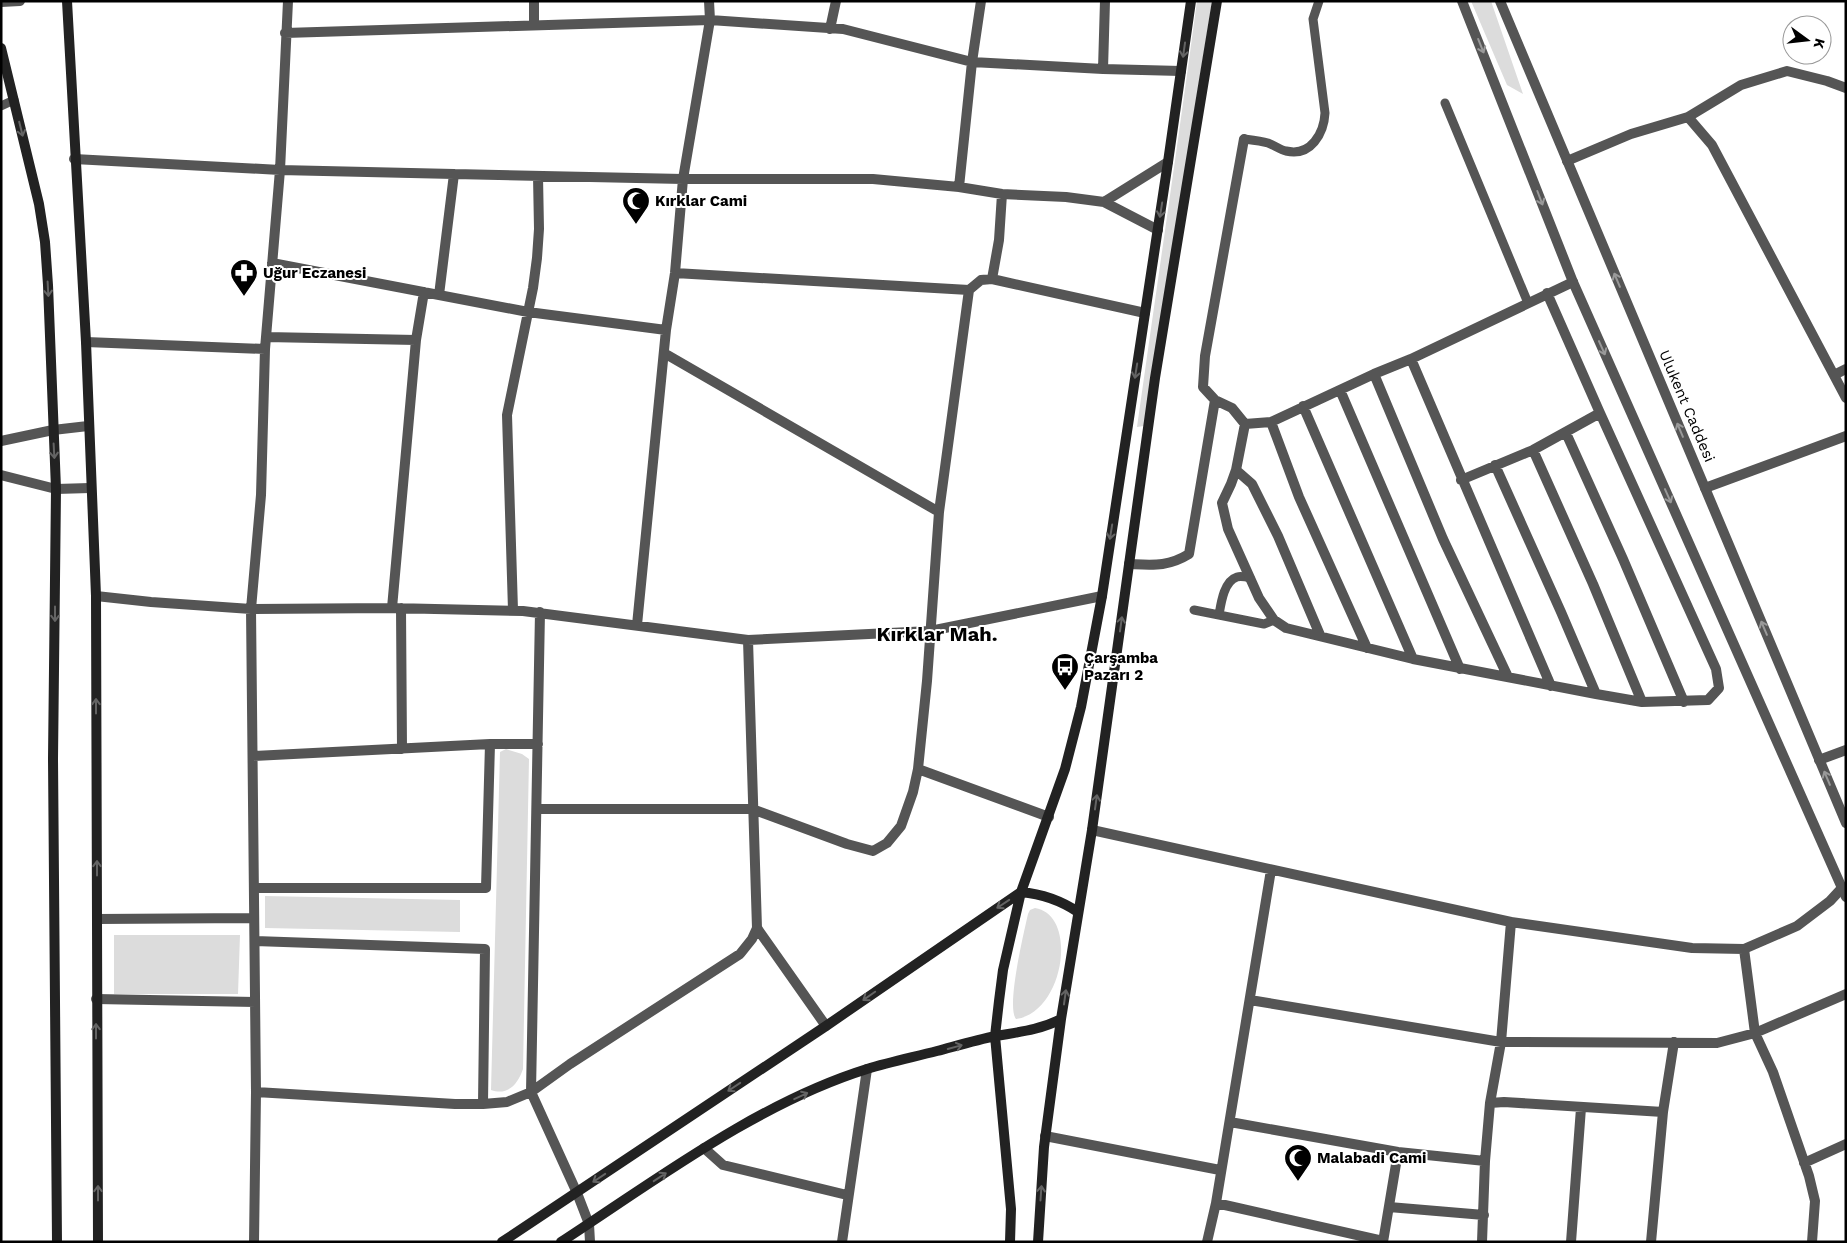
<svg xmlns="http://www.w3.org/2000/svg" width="1847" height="1243" font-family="'Work Sans',sans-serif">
<rect width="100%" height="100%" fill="#fff"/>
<!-- green -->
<path fill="#dcdcdc" d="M 1197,1 L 1212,1 L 1144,426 L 1137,427 C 1157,285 1178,143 1197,1 Z
M 1471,1 L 1491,1 L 1523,94 L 1507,85 Z
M 506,749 L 522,754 L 529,759 L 523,1069 C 518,1084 508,1096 491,1090 L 500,752 Z
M 265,896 L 460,900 L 460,932 L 265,928 Z
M 1035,908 C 1079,915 1064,1013 1016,1019 C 1006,1007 1024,932 1028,914 L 1030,910 Z
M 114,935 L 240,935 L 238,994 L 114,994 Z"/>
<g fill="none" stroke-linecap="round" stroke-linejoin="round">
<!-- service -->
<path stroke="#555" stroke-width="9" d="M 1445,103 L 1528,303
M 1,106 L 14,100
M 1244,139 C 1252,140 1261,141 1268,143 C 1274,145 1280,150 1286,151 C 1311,157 1324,133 1325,113 L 1313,19 L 1319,1
M 1194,610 L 1264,624 L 1274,620
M 1219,615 C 1221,603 1224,581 1237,577 C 1241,576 1246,577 1250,578"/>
<!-- minor -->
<path stroke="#555" stroke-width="10" d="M 534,25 L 534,1
M 830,29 L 836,1
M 285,33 L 710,20 L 843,29 L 972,62 L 1103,69 L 1181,71
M 1103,69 L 1105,1
M 1688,117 L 1741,85 L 1787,71 L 1827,81 L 1846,88
M 1244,139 L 1205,356 L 1203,387 L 1215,400 L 1232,408 L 1245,424 L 1271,422 L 1374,374 L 1411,359 L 1573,282
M 74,159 L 280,170 L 454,174 L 683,179 L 873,179 L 959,187 L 1002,194 L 1066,197 L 1104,202 L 1168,162
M 1567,161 L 1631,134 L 1688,117 L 1712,145 L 1846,398
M 959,187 L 972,62 L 981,1
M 1104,202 L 1158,230
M 272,263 L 528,312 L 666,330
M 675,273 L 969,290
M 992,279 L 1145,313
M 439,295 L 454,174
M 266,337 L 416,340
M 86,342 L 265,349
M 664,353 L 939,512
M 1411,359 L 1551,686
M 1374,374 L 1443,539 L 1508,677
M 1834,375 L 1846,369
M 1340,390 L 1460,669
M 1303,406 L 1413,659
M 1271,422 L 1299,497 L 1367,648
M 1245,424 L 1236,470 L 1231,484 L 1222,503 L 1228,529 L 1259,598 L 1274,620 L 1286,628 L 1413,659 L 1596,694 L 1642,702 L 1708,700 L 1719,688 L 1716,669 L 1600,413 L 1547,293
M 1566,433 L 1623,559 L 1684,702
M 1,441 L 53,430 L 88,426
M 1533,450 L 1593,584 L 1642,702
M 1495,465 L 1561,612 L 1596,694
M 1236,470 L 1252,484 L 1278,536 L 1320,635
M 1,475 L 56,489 L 90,488
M 1461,480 L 1533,450 L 1600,413
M 1705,488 L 1846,436
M 1129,564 C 1153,565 1168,567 1189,554 L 1215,400
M 96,596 L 151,602 L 251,609 L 392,608 L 523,611 L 748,640 L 930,631 L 1102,596
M 392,608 L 416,340 L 424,292
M 401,608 L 402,749
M 513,610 L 507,415 L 533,288 L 537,258 L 539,229 L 538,176
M 540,612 L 531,1092 L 577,1193 L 589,1224 L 590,1242
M 637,625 L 666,330 L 675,273 L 683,179 L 710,20 L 709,1
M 253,756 L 490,744 L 538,744
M 1819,760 L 1846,750
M 918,769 L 1049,817
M 537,809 L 752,809 L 847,844 L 873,851 L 887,843 L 901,826 L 913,792 L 918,769 L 927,681 L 939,512 L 969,290 L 981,280 L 992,279 L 999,240 L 1002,194
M 1092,830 L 1511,922 L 1501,1042 L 1490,1103 L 1485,1161 L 1482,1242
M 254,888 L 486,888 L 490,744
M 1842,888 L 1830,901 L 1797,926 L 1744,949 L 1755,1033 L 1846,994
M 97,919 L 254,918
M 1511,922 L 1692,948 L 1744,949
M 757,928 L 826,1026
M 255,941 L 485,949 L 483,1104
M 96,999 L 255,1002
M 1250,1000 L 1501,1042 L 1717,1043 L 1755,1033 L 1773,1072 L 1809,1176 L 1815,1201 L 1812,1242
M 256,1092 L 455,1104 L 483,1104 L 507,1102 L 531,1092 L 570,1064 L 740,954 L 752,939 L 757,928 L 748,640
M 1490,1103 L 1504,1102 L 1663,1112
M 1230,1122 L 1398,1152 L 1485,1161
M 1045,1136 L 1220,1170
M 704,1148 L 723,1165 L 847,1195
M 1804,1163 L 1846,1144
M 1216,1203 L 1383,1241
M 1389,1207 L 1484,1215
M 254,1242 L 256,1092 L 251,609 L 261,495 L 265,349 L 280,170 L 288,1
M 842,1242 L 867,1069
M 1207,1242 L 1216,1203 L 1271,870
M 1383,1242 L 1398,1152
M 1571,1242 L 1581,1108
M 1651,1242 L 1663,1112 L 1674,1042"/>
<!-- tertiary -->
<path stroke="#555" stroke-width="10" d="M 1462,1 L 1573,282 L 1846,897
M 1500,1 L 1846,823
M 1,2 L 20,1"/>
<!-- secondary -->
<path stroke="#222" stroke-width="10" d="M 67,1 L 86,342 L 96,596 L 98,1242
M 1,48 L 39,204 L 45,242 L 48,285 L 56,489 L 53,759 L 57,1242
M 502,1242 L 826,1026 L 1021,892 C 1043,894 1060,900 1078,912
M 561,1242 C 656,1180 758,1103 867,1069 C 890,1062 914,1057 937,1051 C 956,1046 976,1040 996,1036 C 1019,1032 1040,1030 1061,1019
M 1010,1242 L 1011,1209 L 995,1036 L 999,1001 L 1003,970 L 1021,892 L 1065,769 L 1081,707 L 1102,596 L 1168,162 L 1191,1
M 1038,1242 L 1044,1147 L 1061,1019 L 1092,830 L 1155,378 L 1217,1"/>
</g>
<!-- one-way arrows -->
<defs><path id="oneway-shaft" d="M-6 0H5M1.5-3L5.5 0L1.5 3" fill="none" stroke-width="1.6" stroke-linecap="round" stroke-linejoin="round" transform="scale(1.25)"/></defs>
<g stroke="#999">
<use href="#oneway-shaft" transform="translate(1481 46) rotate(68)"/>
<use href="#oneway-shaft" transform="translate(1540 198) rotate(69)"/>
<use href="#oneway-shaft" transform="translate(1617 280) rotate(-113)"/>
<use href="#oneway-shaft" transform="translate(1602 348) rotate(66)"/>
<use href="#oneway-shaft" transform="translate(1680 430) rotate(-113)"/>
<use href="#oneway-shaft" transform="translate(1668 496) rotate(66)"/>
<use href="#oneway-shaft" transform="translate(1764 628) rotate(-113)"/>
<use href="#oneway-shaft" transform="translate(1827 778) rotate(-113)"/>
</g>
<g stroke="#646464">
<use href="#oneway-shaft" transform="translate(1184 50) rotate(98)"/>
<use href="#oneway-shaft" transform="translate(21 129) rotate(76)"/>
<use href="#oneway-shaft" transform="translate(1161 210) rotate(99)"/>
<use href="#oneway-shaft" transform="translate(48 289) rotate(87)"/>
<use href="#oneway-shaft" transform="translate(1136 371) rotate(99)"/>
<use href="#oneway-shaft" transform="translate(54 451) rotate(87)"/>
<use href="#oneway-shaft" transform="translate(1111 532) rotate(99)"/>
<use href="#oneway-shaft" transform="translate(55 614) rotate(90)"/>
<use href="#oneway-shaft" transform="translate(1121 624) rotate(-82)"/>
<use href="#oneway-shaft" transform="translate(96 706) rotate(-90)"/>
<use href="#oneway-shaft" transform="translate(1096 802) rotate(-82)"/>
<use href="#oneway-shaft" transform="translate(97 868) rotate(-90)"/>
<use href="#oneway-shaft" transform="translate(1003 904) rotate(146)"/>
<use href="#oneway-shaft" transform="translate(869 996) rotate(145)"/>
<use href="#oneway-shaft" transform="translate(1065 997) rotate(-82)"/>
<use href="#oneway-shaft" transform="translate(96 1031) rotate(-90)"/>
<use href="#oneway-shaft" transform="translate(955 1047) rotate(-15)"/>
<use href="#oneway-shaft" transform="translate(734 1087) rotate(146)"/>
<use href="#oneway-shaft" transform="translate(801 1096) rotate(-25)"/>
<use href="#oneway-shaft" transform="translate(660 1177) rotate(-33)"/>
<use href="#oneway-shaft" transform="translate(599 1178) rotate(146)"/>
<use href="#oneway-shaft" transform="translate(98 1193) rotate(-90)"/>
<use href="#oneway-shaft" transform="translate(1041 1193) rotate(-86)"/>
</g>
<!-- icons -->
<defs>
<symbol id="mosque-pin" viewBox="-11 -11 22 30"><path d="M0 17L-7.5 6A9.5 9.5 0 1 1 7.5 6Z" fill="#000" stroke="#fff"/><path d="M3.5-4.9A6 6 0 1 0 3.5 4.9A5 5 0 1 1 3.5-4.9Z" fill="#fff"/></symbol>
<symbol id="pharmacy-pin" viewBox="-11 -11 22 30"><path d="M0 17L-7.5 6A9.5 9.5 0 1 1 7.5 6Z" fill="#000" stroke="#fff"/><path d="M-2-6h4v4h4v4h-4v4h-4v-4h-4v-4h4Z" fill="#fff"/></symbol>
<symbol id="bus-pin" viewBox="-11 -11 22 30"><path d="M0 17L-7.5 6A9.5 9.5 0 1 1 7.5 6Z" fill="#000" stroke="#fff"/><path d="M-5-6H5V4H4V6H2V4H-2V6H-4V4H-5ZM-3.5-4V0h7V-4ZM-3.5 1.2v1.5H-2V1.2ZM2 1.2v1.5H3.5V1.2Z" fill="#fff"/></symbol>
</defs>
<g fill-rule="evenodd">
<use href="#mosque-pin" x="620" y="185" width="32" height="43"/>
<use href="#pharmacy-pin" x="228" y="257" width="32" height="43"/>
<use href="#bus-pin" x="1049" y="651" width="32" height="43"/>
<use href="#mosque-pin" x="1282" y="1142" width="32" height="43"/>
</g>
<g text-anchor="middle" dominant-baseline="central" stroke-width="4" stroke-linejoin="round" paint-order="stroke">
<!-- poi labels -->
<g font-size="15" font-weight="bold" fill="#000" stroke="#fff" text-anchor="start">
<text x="655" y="201">Kırklar Cami</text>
<text x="263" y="273">Uğur Eczanesi</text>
<text x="1084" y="658">Çarşamba<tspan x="1084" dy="17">Pazarı 2</tspan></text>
<text x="1317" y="1158">Malabadi Cami</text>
</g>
<!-- street labels -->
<g font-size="15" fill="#000" stroke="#fff">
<text transform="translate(1687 406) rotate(67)">Ulukent Caddesi</text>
</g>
<!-- district labels -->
<g font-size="20" font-weight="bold" fill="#000" stroke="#fff">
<text x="937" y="634">Kırklar Mah.</text>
</g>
</g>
<!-- border -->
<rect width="1847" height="1243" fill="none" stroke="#000000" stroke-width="5"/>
<!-- north arrow -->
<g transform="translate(1807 40) rotate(105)"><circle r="24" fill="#ffffff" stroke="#999999"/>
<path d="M0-4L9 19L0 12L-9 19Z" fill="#000000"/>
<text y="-8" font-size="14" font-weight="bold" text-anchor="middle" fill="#000000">K</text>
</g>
</svg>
